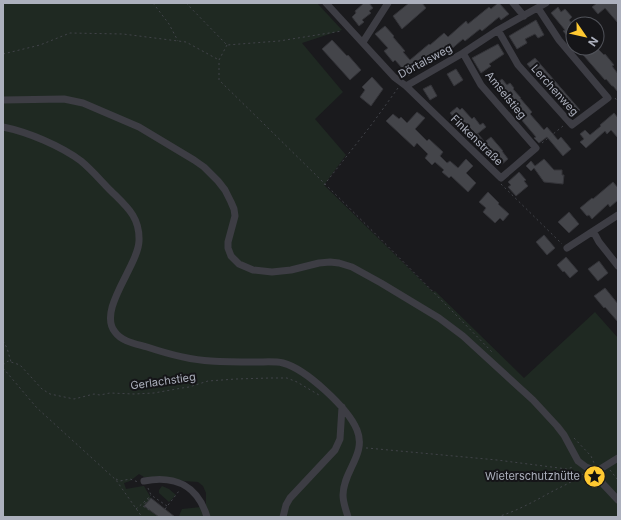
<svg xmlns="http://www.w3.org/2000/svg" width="621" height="520" font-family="Inter,sans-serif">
<rect width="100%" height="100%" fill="#1a1a1d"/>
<!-- green -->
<path fill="#1f2922" d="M 3,3 L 317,3 L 342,30 L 302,43 L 343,92 L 315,119 L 346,155 L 324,185 L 433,292 L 435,291 L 524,378 L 595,312 L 618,338 L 618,517 L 181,517 L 179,516 L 182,509 L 201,507 L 206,507 L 206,493 L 203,486 L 198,482 L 184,481 L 168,478 L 144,477 L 139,474 L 130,481 L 124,483 L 126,489 L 143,486 L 144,486 L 151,498 L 145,506 L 160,517 L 3,517 Z
M 162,486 L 169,489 L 176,495 L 169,502 L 159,493 L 159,490 Z"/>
<!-- building -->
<path fill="#44454a" stroke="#343439" d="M 364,3 L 369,3 L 373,8 L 369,11 L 371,13 L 362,20 L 364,22 L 359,26 L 352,17 L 356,13 L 355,11 Z
M 409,3 L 422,3 L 426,8 L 402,29 L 393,16 Z
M 498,3 L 499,3 L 509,14 L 501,20 L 499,17 L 482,31 L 480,29 L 465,41 L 463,39 L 448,52 L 445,49 L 430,63 L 427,59 L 409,76 L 395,60 L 393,62 L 384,51 L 388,48 L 375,34 L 385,26 L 394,36 L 393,37 L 405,51 L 403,52 L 410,60 L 429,44 L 430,45 L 444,33 L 448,37 L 466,21 L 468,24 L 489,7 L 491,9 Z
M 597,3 L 618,3 L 618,23 L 605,8 L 598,14 L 592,7 Z
M 558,7 L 561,12 L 565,9 L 572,17 L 569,20 L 573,25 L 573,43 L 563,31 L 565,30 L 551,13 Z
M 536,20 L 544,35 L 538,38 L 535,34 L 525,39 L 527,43 L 517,49 L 509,36 Z
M 332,40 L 347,56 L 348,55 L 361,70 L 350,80 L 322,49 Z
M 498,44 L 504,54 L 489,64 L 491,66 L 481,73 L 472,58 Z
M 577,48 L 597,48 L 604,55 L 605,54 L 614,65 L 612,66 L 618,74 L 618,92 L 613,86 L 612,86 L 606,79 L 605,80 Z
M 535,58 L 580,110 L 572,117 L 527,64 Z
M 456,69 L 463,80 L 454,86 L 447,74 Z
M 372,77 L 383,89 L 371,106 L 360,97 L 365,90 L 362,87 Z
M 502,79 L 507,85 L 510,83 L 514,88 L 513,89 L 521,98 L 520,98 L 532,112 L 530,114 L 544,130 L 547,127 L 558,140 L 561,137 L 571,149 L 563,156 L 547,137 L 539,143 L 534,138 L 536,137 L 493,86 Z
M 431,85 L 437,96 L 430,100 L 423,89 Z
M 457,107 L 460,110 L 462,108 L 472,119 L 474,117 L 480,125 L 483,123 L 486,127 L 476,135 L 465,122 L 461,125 L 459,122 L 458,123 L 450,113 Z
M 417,112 L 425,118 L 415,129 L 427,141 L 429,139 L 443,152 L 440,156 L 447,163 L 450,161 L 458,168 L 466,159 L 473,166 L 466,173 L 476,183 L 468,192 L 451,176 L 449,178 L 442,172 L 444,170 L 435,162 L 432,165 L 425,158 L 428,154 L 417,143 L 414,147 L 386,121 L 393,114 L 399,119 L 401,117 L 407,123 Z
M 614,113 L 618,118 L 618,138 L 611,130 L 607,134 L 605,131 L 586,148 L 580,142 L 584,139 L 580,134 L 585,130 L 590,135 L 601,126 L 600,125 Z
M 478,134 L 484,141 L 478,146 L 474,142 L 476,141 L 473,138 Z
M 491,137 L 503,151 L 502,151 L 508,159 L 501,165 L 482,144 Z
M 544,159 L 554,170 L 562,170 L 562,175 L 564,175 L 563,184 L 544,182 L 534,168 L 531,171 L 526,166 L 531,161 L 535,166 Z
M 519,172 L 526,180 L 524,181 L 528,186 L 516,196 L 508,187 L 511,185 L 508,182 Z
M 613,182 L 618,188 L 618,200 L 610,207 L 608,204 L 592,219 L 589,215 L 587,216 L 580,208 L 592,198 L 593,199 Z
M 488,192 L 499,203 L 498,204 L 509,214 L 503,221 L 500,218 L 495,223 L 483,212 L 486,208 L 479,202 Z
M 569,212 L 579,224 L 569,233 L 558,222 Z
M 544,235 L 555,248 L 547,255 L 536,242 Z
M 566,257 L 578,271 L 570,278 L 564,271 L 563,272 L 557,265 Z
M 599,261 L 608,273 L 598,281 L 588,269 Z
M 605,288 L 618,304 L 618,322 L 605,307 L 604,308 L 594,296 Z
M 151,498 L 161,506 L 175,517 L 159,517 L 144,506 Z"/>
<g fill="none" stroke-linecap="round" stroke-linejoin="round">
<!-- path -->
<path stroke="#414349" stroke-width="1" stroke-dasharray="2 3" stroke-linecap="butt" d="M 153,3 L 169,24 L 178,41
M 186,3 L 227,45 L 279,41 L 342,31
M 227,45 L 219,60 L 219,80 C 311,170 403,260 493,353
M 3,54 L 40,45 L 70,33 L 123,34 L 186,42 L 219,60
M 615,98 L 618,102
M 542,143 L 563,126
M 501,184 L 562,244
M 324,185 L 372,124 L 398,88
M 3,341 L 7,348 L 11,362
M 3,365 L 8,361 L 20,365 L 42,389 L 50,394 L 74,399 L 94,394 L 100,395 L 110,393 L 134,394 L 154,393 L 182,388 L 189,387 L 208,381 L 236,379 L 270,378 L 287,378 L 297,382 L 319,395
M 3,368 L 37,408 L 116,480 L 142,517
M 574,438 L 591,456 L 594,463
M 366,448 L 367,448 L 497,460 L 567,469 L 573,467
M 610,470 L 618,480
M 116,479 L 120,481 L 130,479 L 138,482
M 148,488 L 151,495 L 167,506
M 136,509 L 143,503 L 151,495
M 165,509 L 179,491
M 149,510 L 143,506 L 151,496
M 497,517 C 517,511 535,501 553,491 C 563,486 574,481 583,474"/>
<!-- minor -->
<path stroke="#3d3d44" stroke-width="7" d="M 326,3 L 394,77 L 406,86 L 501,178 L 536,148 L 481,85 L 463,53
M 513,3 L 524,16
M 498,30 L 518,65 L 572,125 L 608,98 L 559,40 L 538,8
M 363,42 L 388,3
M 406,86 L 463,53 L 498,30 L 546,3
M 3,100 L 64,99 L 83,103 L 139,127 L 194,160 L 204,167 L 218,181 L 225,190 L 231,202 L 234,209 L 235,216 L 228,242 L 228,248 L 231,256 L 239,264 L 253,270 L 272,272 L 291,270 L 319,263 L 330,262 L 339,263 L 352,267 L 381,283 L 439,318 L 463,336 L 533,400 L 557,426 L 564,435 L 578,461 L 586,467 L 597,471
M 3,127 C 28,132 61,146 81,161 C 92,170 101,181 111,191 C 127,207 140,217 139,241 C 138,266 97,310 115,332 C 122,342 137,344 147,347 C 168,354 189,360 211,361 C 226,362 242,362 257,362 C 265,362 275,361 283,363 C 306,369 348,408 357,430 C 367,454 343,471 343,495 C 343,503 346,510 348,517
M 593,231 L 599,242 L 618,266
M 567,248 L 618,215
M 597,471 L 603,484 L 618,500
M 597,471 L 618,458
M 144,481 C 175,475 198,486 207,517
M 283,517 L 286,505 L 290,498 L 335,450 L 340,439 L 342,407"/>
</g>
<!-- icons -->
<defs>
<symbol id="sight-disc" viewBox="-11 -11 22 22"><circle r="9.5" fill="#fec931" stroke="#151518"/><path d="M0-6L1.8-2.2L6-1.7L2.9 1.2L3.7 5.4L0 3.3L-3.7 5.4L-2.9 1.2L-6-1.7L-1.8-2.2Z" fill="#111"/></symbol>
</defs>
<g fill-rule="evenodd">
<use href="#sight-disc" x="582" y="464" width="25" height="25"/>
</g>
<g text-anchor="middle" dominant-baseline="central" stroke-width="4" stroke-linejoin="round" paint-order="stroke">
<!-- street labels -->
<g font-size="11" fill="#acb0bd" stroke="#151518">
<text transform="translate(425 61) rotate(-28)">Dörtalsweg</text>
<text transform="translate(555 90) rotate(48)">Lerchenweg</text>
<text transform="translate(506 95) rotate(51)">Amselstieg</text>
<text transform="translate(477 140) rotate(44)">Finkenstraße</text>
<text transform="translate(163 381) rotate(-8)">Gerlachstieg</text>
</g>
<!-- poi labels -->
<g font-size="11" fill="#acb0bd" stroke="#151518" text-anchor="end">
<text x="580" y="476">Wieterschutzhütte</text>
</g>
</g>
<!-- border -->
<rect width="621" height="520" fill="none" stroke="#acb0bd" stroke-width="8"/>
<!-- north arrow -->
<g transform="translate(585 36) rotate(124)"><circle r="19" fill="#151518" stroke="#51535a"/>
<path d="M0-3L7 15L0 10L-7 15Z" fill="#fec931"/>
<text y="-6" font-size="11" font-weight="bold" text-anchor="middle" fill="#acb0bd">N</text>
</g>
</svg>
